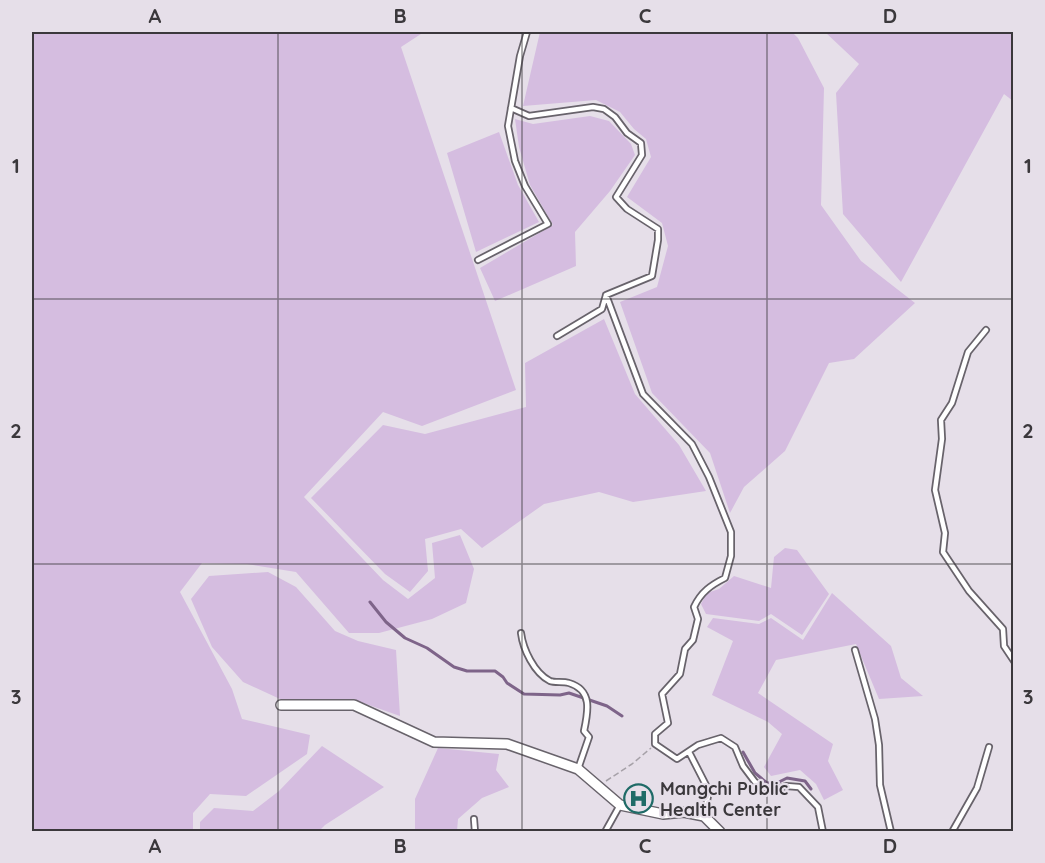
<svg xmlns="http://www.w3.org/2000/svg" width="1045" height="863" font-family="Quicksand,sans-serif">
<rect width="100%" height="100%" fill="#e6dfe9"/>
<!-- green -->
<path fill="#d5bde0" d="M 32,32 L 424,32 L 401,47 L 516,390 L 422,426 L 383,412 L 304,497 L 383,580 L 408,599 L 435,578 L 432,543 L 460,535 L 474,569 L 466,603 L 432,619 L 379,633 L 349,633 L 296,572 L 247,564 L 202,563 L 180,592 L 232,689 L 242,719 L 310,735 L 307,754 L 246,796 L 210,794 L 193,813 L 193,831 L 32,831 Z
M 540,32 L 792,32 L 798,38 L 824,88 L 821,205 L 861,261 L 915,303 L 854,359 L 829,363 L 785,451 L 744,487 L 730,513 L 710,453 L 652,393 L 620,302 L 657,287 L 668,246 L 662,223 L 627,197 L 651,157 L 646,139 L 634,129 L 620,112 L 596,100 L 523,106 Z
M 825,32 L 1013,32 L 1013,101 L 1004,94 L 901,282 L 843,214 L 836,93 L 859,64 Z
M 590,116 L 609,121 L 631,144 L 635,155 L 610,191 L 575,232 L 576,266 L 495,301 L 480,268 L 553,225 L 530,185 L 519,147 L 515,119 L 533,124 Z
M 499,132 L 518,185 L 539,222 L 476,252 L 447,153 Z
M 604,319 L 635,394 L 679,445 L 706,491 L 633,502 L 599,492 L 544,504 L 482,548 L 461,529 L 425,539 L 428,571 L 410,592 L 385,574 L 311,498 L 383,425 L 425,434 L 526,407 L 525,363 Z
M 785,548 L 797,550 L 829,594 L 802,635 L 771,614 L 759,621 L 706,614 L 701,604 L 707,593 L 719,589 L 734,576 L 771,588 L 774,557 Z
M 268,572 L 296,587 L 335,631 L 358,641 L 396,650 L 400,716 L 352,699 L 280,699 L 243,682 L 212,647 L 191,599 L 209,576 Z
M 832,593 L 891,646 L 901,678 L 923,696 L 879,699 L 856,644 L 776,660 L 758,693 L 833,744 L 828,761 L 843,790 L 824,800 L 816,784 L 800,770 L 771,776 L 764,767 L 782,734 L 768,722 L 712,695 L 733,641 L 707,627 L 713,618 L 759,624 L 771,618 L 803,640 Z
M 322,746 L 384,787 L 325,825 L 319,831 L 200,831 L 200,822 L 214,808 L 253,811 L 279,791 Z
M 438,748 L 499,754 L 496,770 L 509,787 L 482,798 L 458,819 L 457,831 L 415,831 L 415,799 Z"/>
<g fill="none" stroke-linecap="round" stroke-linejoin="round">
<!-- stream -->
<path stroke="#7e6489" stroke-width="3" d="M 370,602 L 386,622 L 405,638 L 427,648 L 454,667 L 467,671 L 495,671 L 503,677 L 507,683 L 524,694 L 560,695 L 569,693 L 607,706 L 622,716
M 743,752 L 755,773 L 767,783 L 777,783 L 787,778 L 805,781 L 811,789"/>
<defs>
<path id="service" d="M 511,108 L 529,116 L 593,107 L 604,109 L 615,117 L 627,133 L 641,143 L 642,155 L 616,197 L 627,209 L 658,229 L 658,240 L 652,276 L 606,295 L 602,309 L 557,336
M 478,260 L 548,224 L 525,186 L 515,161 L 508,126 L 520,56 L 527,32
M 606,295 L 643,394 L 692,444 L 709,477 L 731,532 L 731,556 L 725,578 C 711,585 701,592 694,607 L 698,619 L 693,640 L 685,649 L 680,674 L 662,694 L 668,723 L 655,734 L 655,744 L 677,759 L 698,745 L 721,738 L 735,747 L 743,766 L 755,782 L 771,791 L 786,786 L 799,787 L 818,807 L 823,832
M 986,330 L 968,352 L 952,403 L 941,420 L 942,439 L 935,490 L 945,533 L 943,552 L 969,591 L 1003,629 L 1004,646 L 1014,661
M 521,633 C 523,649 534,673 550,681 C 555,683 563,681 569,683 C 593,690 588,712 584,731 L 589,737 L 578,769
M 855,650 L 875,719 L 879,745 L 880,785 L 891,832
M 689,752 L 709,791 L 704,816
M 474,819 L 475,832
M 605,832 L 620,805
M 952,832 L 977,788 L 989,747"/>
<path id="minor" d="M 281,705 L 354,705 L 434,742 L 507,744 L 578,769 L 620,805 L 663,814 L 684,812 L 704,816 L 720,832"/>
</defs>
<!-- service casing -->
<use href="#service" stroke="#68636b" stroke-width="8"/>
<!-- minor casing -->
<use href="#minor" stroke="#68636b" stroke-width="12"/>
<!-- path -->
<path stroke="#a6a1a8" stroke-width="1.5" stroke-dasharray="6 3" stroke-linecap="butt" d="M 606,781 L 632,764 L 651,748"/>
<!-- service -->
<use href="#service" stroke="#fff" stroke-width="4.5"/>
<!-- minor -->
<use href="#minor" stroke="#fff" stroke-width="9"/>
</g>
<!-- grid -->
<path fill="none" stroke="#3b383c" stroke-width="1.5" stroke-opacity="0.55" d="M 278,32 L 278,832M 522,32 L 522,832M 767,32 L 767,832M 32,299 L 1014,299M 32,564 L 1014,564"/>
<!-- icons -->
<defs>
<symbol id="hospital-ring" viewBox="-11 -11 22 22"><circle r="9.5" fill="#e6dfe9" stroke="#1f6b67" stroke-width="1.5"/><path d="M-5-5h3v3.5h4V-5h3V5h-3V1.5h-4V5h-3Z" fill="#1f6b67"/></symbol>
</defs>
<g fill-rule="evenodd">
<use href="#hospital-ring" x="622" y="782" width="33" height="33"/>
</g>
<g text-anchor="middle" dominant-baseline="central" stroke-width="4.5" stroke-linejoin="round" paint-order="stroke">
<!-- poi labels -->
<g font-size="18" font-weight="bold" fill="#3b383c" stroke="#e6dfe9" text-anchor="start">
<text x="660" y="788">Mangchi Public<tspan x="660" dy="21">Health Center</tspan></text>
</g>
</g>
<!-- border -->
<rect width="1045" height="863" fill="none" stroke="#e6dfe9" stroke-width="66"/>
<rect x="33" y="33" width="979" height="797" fill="none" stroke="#3b383c" stroke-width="2"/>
<g font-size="20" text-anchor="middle" font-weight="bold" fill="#3b383c">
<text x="155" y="23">A</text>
<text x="400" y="23">B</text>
<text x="645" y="23">C</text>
<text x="890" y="23">D</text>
<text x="16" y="173">1</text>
<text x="1028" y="173">1</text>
<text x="16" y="438">2</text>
<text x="1028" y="438">2</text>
<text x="16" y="704">3</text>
<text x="1028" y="704">3</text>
<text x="155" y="853">A</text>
<text x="400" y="853">B</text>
<text x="645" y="853">C</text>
<text x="890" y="853">D</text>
</g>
</svg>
